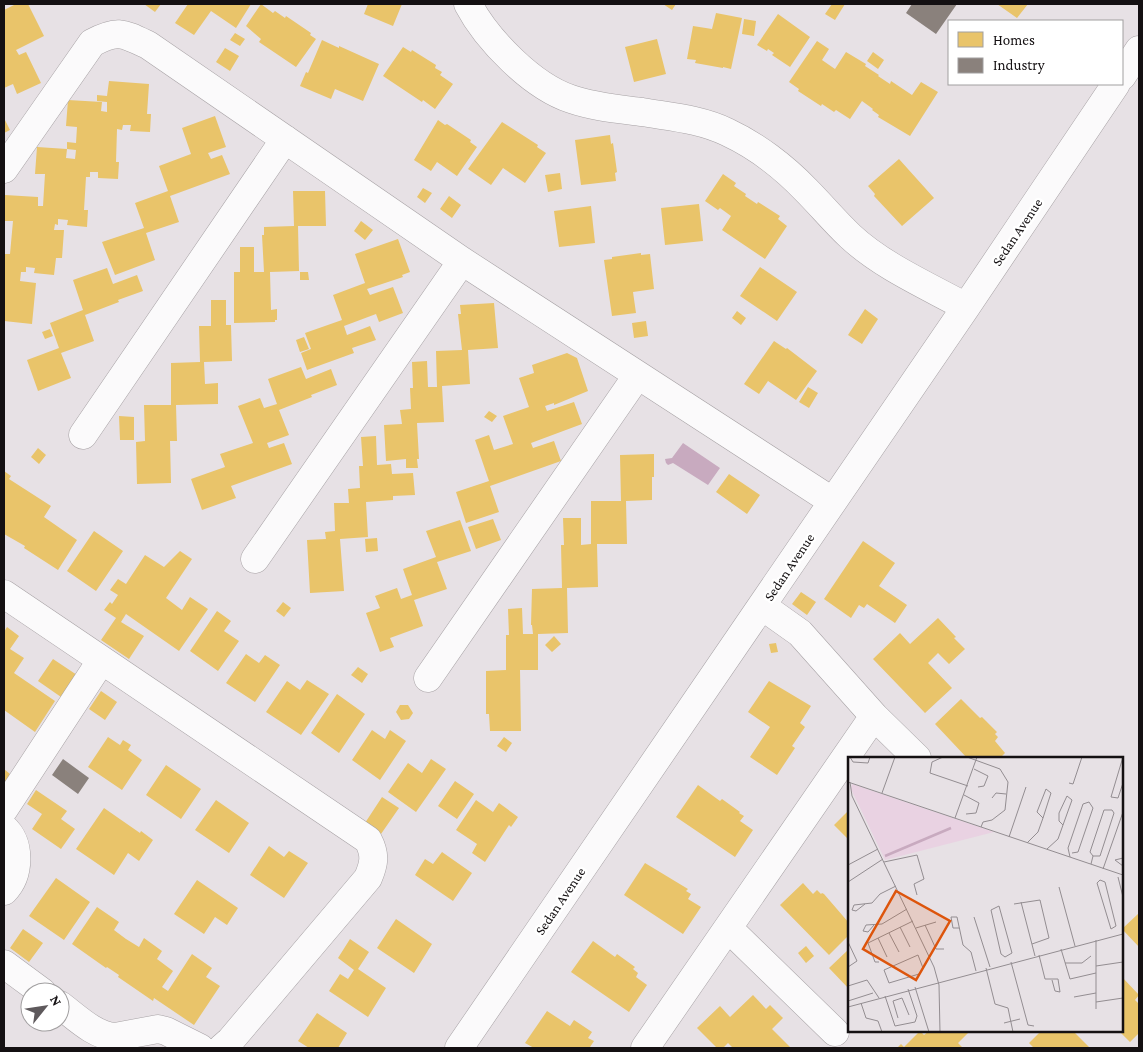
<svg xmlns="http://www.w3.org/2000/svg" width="1143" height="1052" font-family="'Crimson Pro',serif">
<rect width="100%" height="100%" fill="#e7e1e5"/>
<!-- water -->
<path fill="#c8aabf" d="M 683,443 L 720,468 L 708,485 L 673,463 L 668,465 L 666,463 L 665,459 L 672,458 Z"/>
<!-- homes -->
<path fill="#e9c46a" d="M 16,4 L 28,4 L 44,36 L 16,50 L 19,55 L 26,52 L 41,83 L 17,94 L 13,84 L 4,88 L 4,10 Z
M 144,4 L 161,4 L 155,12 Z
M 188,4 L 251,4 L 236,28 L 211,11 L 194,35 L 175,23 Z
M 261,4 L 273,13 L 275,11 L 285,18 L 286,16 L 311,33 L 310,35 L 316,39 L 296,67 L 259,42 L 261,39 L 246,26 Z
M 368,4 L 402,4 L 393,26 L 364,14 Z
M 663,4 L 676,4 L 672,10 Z
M 832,4 L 845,4 L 835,20 L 825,14 Z
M 997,4 L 1028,4 L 1017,18 Z
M 716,13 L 742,18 L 731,69 L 723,67 L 723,68 L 695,63 L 696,60 L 687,59 L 693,26 L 712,29 Z
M 778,14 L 810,37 L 790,67 L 772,55 L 774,53 L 768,49 L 767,51 L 757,45 Z
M 744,19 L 756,21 L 754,36 L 742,34 Z
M 235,33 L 245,39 L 240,46 L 230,40 Z
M 657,39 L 666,74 L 634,82 L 625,47 Z
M 322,40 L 339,48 L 339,46 L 379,64 L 363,101 L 335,89 L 331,99 L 300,86 L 306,72 L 308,73 Z
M 817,41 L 829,49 L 822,60 L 835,69 L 846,52 L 866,64 L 865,66 L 879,75 L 878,76 L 890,84 L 891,81 L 912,95 L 921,82 L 938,92 L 910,136 L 878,117 L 879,115 L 872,110 L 873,109 L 862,101 L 850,119 L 836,110 L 834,112 L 822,104 L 821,106 L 798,91 L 799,89 L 789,82 Z
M 403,47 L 411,52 L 412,50 L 436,65 L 435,68 L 442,72 L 440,75 L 453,84 L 435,109 L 423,100 L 422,102 L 383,76 Z
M 225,48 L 239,56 L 230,71 L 216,62 Z
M 873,52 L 884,60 L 878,69 L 867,61 Z
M 109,81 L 149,84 L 147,114 L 151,114 L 150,132 L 130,131 L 131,125 L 123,125 L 122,130 L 117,129 L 116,162 L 119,162 L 118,179 L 98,178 L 98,172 L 90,172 L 90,177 L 86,177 L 84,210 L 88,210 L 87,227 L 67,225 L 68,220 L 58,219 L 58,225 L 55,224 L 54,230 L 64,230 L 62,258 L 56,258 L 54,275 L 34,273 L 35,268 L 26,267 L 26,272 L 21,272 L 20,281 L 36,283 L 32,324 L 4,321 L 4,254 L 10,254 L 13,221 L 4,221 L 5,195 L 38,197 L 38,206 L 43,206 L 45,174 L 35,174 L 37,147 L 67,149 L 66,158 L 75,159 L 76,150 L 67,149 L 67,142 L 76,143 L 77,127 L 66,126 L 68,100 L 102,102 L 101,111 L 107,112 L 107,102 L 97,101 L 97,95 L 107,96 Z
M 215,116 L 226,147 L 208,153 L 211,159 L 222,155 L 230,174 L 170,196 L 179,222 L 146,233 L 155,260 L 115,275 L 102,242 L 144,228 L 135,203 L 168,191 L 159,166 L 191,154 L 182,128 Z
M 4,118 L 10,130 L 4,133 Z
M 438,120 L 445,125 L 447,124 L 471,140 L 470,142 L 477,147 L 457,176 L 437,162 L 431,171 L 414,160 Z
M 502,122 L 538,145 L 537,147 L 546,153 L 525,183 L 503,168 L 491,185 L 468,169 Z
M 610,135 L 611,144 L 613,143 L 617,172 L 615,173 L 616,181 L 581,185 L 575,140 Z
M 899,159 L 934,198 L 902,226 L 874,196 L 875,194 L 868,186 Z
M 560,173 L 562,189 L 548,192 L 545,175 Z
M 723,174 L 736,183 L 734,186 L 746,194 L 745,196 L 757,204 L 758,202 L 780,216 L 778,219 L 787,226 L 765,259 L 722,230 L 731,216 L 720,208 L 718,210 L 705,201 Z
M 423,188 L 432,193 L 425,203 L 417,197 Z
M 293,191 L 325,191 L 326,226 L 298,226 L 299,271 L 270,272 L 271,310 L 277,309 L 277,320 L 275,320 L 275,322 L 234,323 L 234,272 L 240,272 L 240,247 L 254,247 L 254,272 L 264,272 L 262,235 L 264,235 L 264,227 L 294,226 Z
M 449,196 L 461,205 L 452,218 L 440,209 Z
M 699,204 L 703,241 L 665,245 L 661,208 Z
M 591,206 L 595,243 L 559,247 L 554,211 Z
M 361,221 L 373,230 L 365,240 L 354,231 Z
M 398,239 L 410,272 L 402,275 L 403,277 L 367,289 L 370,295 L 393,287 L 403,313 L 379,322 L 376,314 L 344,326 L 347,335 L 370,326 L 376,340 L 352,348 L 354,353 L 307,370 L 301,353 L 311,349 L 305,333 L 342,320 L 333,295 L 365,283 L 355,254 Z
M 641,253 L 641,255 L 650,254 L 654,289 L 633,292 L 636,313 L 612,316 L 604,260 L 612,259 L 612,257 Z
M 760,267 L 797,292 L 777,321 L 740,296 Z
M 107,268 L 113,284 L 137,275 L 143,291 L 118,300 L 119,302 L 85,315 L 94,341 L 61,353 L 71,378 L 38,391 L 27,360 L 59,348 L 50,323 L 83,310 L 73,280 Z
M 300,272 L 308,272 L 309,280 L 300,280 Z
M 211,300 L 226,300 L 226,325 L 231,325 L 232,361 L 204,362 L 205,384 L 218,383 L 218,404 L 176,405 L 177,441 L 170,441 L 171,483 L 137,484 L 136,442 L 145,441 L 144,405 L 171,405 L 171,363 L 200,362 L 199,326 L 211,326 Z
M 494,303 L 498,348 L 468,350 L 470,384 L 442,386 L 444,422 L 417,423 L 419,459 L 417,459 L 418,468 L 406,468 L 406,459 L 386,461 L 384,425 L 402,424 L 400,410 L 411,409 L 410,388 L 413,388 L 412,362 L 427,361 L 428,387 L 437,387 L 436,351 L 462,350 L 458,314 L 461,314 L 460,305 Z
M 865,309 L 878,319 L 862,344 L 848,335 Z
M 737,311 L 746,318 L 741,325 L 732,318 Z
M 646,321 L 648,336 L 634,338 L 632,323 Z
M 50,329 L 53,336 L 45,339 L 42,332 Z
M 304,337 L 309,349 L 300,352 L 296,340 Z
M 774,341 L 786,349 L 787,348 L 817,371 L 796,400 L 768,381 L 759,394 L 744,384 Z
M 567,353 L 577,358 L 588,391 L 554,405 L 554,403 L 545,406 L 547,411 L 574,402 L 582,424 L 531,443 L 533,448 L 554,441 L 561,461 L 490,486 L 499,512 L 466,523 L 456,492 L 489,481 L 475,440 L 489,435 L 494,450 L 513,444 L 503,416 L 529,407 L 519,378 L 534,373 L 532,365 Z
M 301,367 L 306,379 L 331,369 L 337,385 L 311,395 L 312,397 L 279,410 L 289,435 L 267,443 L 269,448 L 284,443 L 292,464 L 231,486 L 236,498 L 202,510 L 191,479 L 225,467 L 220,454 L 253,443 L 238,406 L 260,398 L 264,408 L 277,404 L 268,379 Z
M 808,387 L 818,393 L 809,408 L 799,402 Z
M 489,411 L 497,416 L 492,422 L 484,417 Z
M 119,416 L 134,417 L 134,440 L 120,440 Z
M 376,436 L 377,465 L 391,464 L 392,474 L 413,473 L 415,495 L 393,496 L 393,500 L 366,502 L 368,537 L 340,539 L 344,591 L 310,593 L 307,540 L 326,539 L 325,532 L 335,531 L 334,503 L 349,503 L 348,489 L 360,488 L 359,466 L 363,466 L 361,437 Z
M 38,448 L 46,455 L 39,464 L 31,457 Z
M 654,454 L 654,477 L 652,477 L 652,500 L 626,501 L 627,544 L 597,544 L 598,587 L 567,588 L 568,633 L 538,634 L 538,670 L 520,670 L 521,731 L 490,731 L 489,714 L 486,714 L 486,671 L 506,670 L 506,635 L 509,635 L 508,609 L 522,608 L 523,634 L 533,634 L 532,625 L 531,625 L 532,589 L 562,588 L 561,545 L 564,545 L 563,518 L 581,518 L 581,545 L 591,544 L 591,501 L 621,501 L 620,455 Z
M 4,471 L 11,476 L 9,479 L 51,506 L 44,517 L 77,540 L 58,570 L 24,548 L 25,546 L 4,534 Z
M 729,474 L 760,495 L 747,514 L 716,492 Z
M 493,519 L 501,540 L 476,549 L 468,527 Z
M 460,520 L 471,551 L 437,562 L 447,589 L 414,600 L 423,626 L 390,638 L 394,647 L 380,652 L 366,613 L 380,608 L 375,596 L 397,588 L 401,599 L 412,595 L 403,569 L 436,557 L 426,531 Z
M 94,531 L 123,551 L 96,591 L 67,571 Z
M 377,538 L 378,551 L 366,552 L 365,539 Z
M 863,541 L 895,563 L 879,586 L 907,605 L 895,623 L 867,604 L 864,608 L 859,605 L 851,618 L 824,599 Z
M 180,551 L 192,559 L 166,598 L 182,610 L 190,597 L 208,609 L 179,651 L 126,614 L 121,622 L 144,636 L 129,659 L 101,640 L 116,618 L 104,610 L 110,602 L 112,604 L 118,595 L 110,590 L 118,579 L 126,584 L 145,555 L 164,567 Z
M 801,592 L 816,602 L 807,615 L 792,604 Z
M 283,602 L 291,608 L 284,617 L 276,611 Z
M 217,611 L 231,621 L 224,631 L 239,641 L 218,671 L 190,651 Z
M 938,618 L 956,637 L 954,638 L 965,649 L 949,664 L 938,653 L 928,663 L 952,688 L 925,713 L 873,659 L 900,633 L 910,644 Z
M 7,627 L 19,636 L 10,649 L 24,658 L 14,673 L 55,701 L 35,732 L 4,710 L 4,632 Z
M 554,636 L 561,644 L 552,652 L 545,645 Z
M 776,643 L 778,652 L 771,653 L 769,644 Z
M 246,654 L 259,663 L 265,655 L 280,665 L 255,702 L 226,683 Z
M 53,659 L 77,675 L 61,697 L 38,681 Z
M 358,667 L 368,674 L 362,683 L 351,675 Z
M 307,680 L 329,694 L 301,735 L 266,712 L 287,681 L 300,690 Z
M 769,681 L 811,706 L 800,723 L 805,727 L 792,746 L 795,748 L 777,775 L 750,757 L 770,727 L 748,712 Z
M 101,691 L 117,702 L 105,720 L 89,709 Z
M 337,694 L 365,714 L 339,753 L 311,733 Z
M 961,699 L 980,718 L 982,717 L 997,732 L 995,734 L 998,737 L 995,741 L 1005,753 L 1000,758 L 967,758 L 935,724 Z
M 400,705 L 408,705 L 413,713 L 409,719 L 401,720 L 396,712 Z
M 372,730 L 385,739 L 390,730 L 406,741 L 380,780 L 352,760 Z
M 108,737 L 120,745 L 123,740 L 131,745 L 128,750 L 142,760 L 122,790 L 88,767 Z
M 504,737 L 512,743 L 506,752 L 497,746 Z
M 431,759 L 446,769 L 416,812 L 388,792 L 408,763 L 422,773 Z
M 166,765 L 201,789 L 181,819 L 146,795 Z
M 4,769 L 10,774 L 4,785 Z
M 455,781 L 474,794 L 457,819 L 438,806 Z
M 698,785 L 720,801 L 722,799 L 740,812 L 739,813 L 744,816 L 740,821 L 753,830 L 735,857 L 676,817 Z
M 36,790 L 67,811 L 61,819 L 75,829 L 61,849 L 32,829 L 42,814 L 27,804 Z
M 382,797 L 399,808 L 381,834 L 365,823 Z
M 216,800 L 249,823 L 229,853 L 195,830 Z
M 476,800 L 493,812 L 499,803 L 518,817 L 511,827 L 509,825 L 485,862 L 472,853 L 477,844 L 456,830 Z
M 104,808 L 140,833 L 141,831 L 153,840 L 139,861 L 128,853 L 114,875 L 76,849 Z
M 849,810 L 849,840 L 834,825 Z
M 269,846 L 284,857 L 289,851 L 308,863 L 284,898 L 250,875 Z
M 442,852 L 472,873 L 453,901 L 415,875 L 425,859 L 433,864 Z
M 645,863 L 688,889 L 686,891 L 691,894 L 688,899 L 701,907 L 683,934 L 624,895 Z
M 56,878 L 90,902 L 64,940 L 29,916 Z
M 197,880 L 238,908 L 227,925 L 215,917 L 204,934 L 174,914 Z
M 803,883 L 813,894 L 817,890 L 821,894 L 822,893 L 824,894 L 849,923 L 849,935 L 829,955 L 780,905 Z
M 97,907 L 119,922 L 114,930 L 126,939 L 139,947 L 144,938 L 162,951 L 157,959 L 173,971 L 162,987 L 168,991 L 192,954 L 212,968 L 206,977 L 220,986 L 194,1025 L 154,998 L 153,1001 L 118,977 L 119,975 L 107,967 L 106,968 L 72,944 Z
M 1139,913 L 1139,947 L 1122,929 Z
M 396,919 L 432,944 L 414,973 L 377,948 Z
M 23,929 L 43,943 L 29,962 L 10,948 Z
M 350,939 L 369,952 L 358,969 L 386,988 L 368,1017 L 329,991 L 340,974 L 348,979 L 354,970 L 338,958 Z
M 593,941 L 615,957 L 617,954 L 635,967 L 633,969 L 638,973 L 636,977 L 647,985 L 629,1012 L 571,972 Z
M 806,946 L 814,956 L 806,963 L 798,953 Z
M 849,949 L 849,989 L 829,968 Z
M 1122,977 L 1139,995 L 1135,1000 L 1139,1004 L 1139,1033 L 1130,1042 L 1119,1031 L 1122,1031 Z
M 753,995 L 766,1009 L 770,1005 L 783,1018 L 772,1029 L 791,1048 L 733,1048 L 728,1043 L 723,1048 L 717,1048 L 697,1028 L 720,1006 L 730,1017 Z
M 547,1011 L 570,1026 L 574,1020 L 592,1032 L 588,1038 L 594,1041 L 590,1047 L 592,1048 L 534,1048 L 525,1043 Z
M 317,1013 L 347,1033 L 338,1048 L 309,1048 L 298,1041 Z
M 920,1031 L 924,1035 L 929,1031 L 970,1031 L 958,1043 L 963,1048 L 897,1048 L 901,1044 L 904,1047 Z
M 1041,1031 L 1073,1031 L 1090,1048 L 1034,1048 L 1029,1043 Z"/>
<!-- industry -->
<path fill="#8a817c" d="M 912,4 L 957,4 L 936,34 L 906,13 Z
M 63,759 L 89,778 L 78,794 L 52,775 Z"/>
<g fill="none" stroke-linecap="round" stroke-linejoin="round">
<defs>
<path id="minor" d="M 468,4 C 487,40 532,86 571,99 C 594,107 619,109 642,112 C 671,117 700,119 727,132 C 755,145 784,167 806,190 C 821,205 835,222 850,236 C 882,266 928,286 966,307
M 1122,76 L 1139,50
M 4,169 L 92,43 C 117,29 123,33 148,45 L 462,261 L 832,501
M 83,435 L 285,139
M 255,559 L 462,261
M 4,594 L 368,840 C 376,855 374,864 368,878 L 230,1041 L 222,1048
M 762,606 L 800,633 L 874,716 L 917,758
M 428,678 L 637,376
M 4,809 L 101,661
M 4,828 C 21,843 20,875 4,891
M 728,928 L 835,1032
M 4,964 L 42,992
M 60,1005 C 76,1017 95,1036 115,1037 L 158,1029 L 166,1031 L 200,1048
M 459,1048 L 966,307 L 1116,84
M 645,1048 L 874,716"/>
</defs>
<!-- minor casing -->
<use href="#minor" stroke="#a7a2a5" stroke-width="29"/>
<!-- minor -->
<use href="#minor" stroke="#fbfafb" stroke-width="28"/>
</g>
<g text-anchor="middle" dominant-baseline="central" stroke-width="5" stroke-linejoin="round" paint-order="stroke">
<!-- street labels -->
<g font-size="14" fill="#141012" stroke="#fff">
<text transform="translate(1017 232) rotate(-56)">Sedan Avenue</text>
<text transform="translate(789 567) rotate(-56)">Sedan Avenue</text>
<text transform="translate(560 901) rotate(-56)">Sedan Avenue</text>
</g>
</g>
<!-- overview -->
<g transform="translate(848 757)">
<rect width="275" height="275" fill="#e7e1e5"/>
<path d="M 4,27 L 146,75 L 37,103 L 3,32 Z" fill="#e9d2e2"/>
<path fill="none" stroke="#c8aabf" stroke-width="2.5" d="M 37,99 L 103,71"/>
<path fill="none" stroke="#938d91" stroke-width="1" d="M 2,0 L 5,5 L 20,6 L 22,0M 95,0 L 84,5 L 82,16 L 120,29M 119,0 L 152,12 L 160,25 L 157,53 L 144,63 L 135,65 L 133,70M 275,0 L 263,40 L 270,41 L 275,26M 126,12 L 140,19 L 136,29 L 130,30M 0,25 L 275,118M 2,25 L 4,39 L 86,210 L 91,228 L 92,275M 221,26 L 225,27 L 234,0M 34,36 L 47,0M 116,38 L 131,46 L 128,56 L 118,57M 144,41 L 148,36 L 158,37M 107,61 L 129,0M 161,80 L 178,30M 179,86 L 190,75 L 195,61 L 203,36 L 198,32 L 189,55 L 195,61M 199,92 L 210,82 L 215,68 L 224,43 L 219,39 L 211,56 L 211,64 L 215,68M 222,100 L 220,91 L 235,47 L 241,45 L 245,51 L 230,95 L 224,96M 275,101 L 267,103 L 275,109M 36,105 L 69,98 L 76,122 L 66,127 L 69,138M 243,107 L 245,99 L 242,95 L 256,53 L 264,53 L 266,56 L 252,99 L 245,99M 0,108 L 30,92M 255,112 L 275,55M 270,120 L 275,140M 252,123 L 257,125 L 268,169 L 263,172 L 249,126 ZM 0,125 L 35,102M 211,130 L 227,189M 173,145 L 187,199M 17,147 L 8,154 L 4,153 L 6,148 L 24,146 L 32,137 L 48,129M 166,147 L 192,143 L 201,181 L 184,187M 151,149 L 164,196 L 157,200 L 153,197 L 143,153 ZM 126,160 L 142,210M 26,168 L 20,175 L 15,174 L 18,168 L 34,167 L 59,152M 77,168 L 88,192 L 96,192M 52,170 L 62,190M 68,171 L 88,165M 111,171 L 105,171 L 103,160 L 109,160 L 115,188 L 123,195 L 128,214M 41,176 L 51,195M 30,181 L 39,200M 248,183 L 248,252M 0,185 L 9,204 L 0,210M 213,192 L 222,222 L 248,216M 70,198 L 75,211 L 71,217 L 41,226 L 36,213 ZM 191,198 L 197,222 L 210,222 L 212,235 L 207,234 L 204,223M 31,205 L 27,205 L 20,186 L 65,164M 163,205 L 180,268 L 186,269M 217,206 L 234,206 L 243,199M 248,209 L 275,205M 138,211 L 147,247 L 160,251 L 165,275M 0,229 L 19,223 L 31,241M 67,230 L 81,275M 37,239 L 47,269 L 67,265 L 69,259 L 60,232M 226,240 L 248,236M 0,244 L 25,236M 248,245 L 275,241M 13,246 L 18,261 L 30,264 L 34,275M 0,250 L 275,177M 50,261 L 45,244 L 54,241 L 61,258M 156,266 L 172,262"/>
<path fill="#dd550c" fill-opacity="0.15" stroke="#dd550c" stroke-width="2.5" d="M 48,134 L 102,164 L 68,223 L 15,192 Z"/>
<rect width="275" height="275" fill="none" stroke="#141012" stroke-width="2.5"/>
</g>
<!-- border -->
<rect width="1143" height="1052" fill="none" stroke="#141012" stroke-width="10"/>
<!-- legend -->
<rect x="948" y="20" width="175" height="65" fill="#ffffff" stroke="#a19fa0"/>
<rect x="958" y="32" width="25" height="15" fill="#e9c46a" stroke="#a19fa0"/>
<text x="993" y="45" font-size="15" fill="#141012">Homes</text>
<rect x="958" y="58" width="25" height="15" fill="#8a817c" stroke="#a19fa0"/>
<text x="993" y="70" font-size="15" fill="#141012">Industry</text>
<!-- north arrow -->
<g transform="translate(45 1007) rotate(60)"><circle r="24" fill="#ffffff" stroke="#a19fa0"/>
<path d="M0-4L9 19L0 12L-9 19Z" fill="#5e595c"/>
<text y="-8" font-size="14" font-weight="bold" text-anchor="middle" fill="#141012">N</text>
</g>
</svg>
